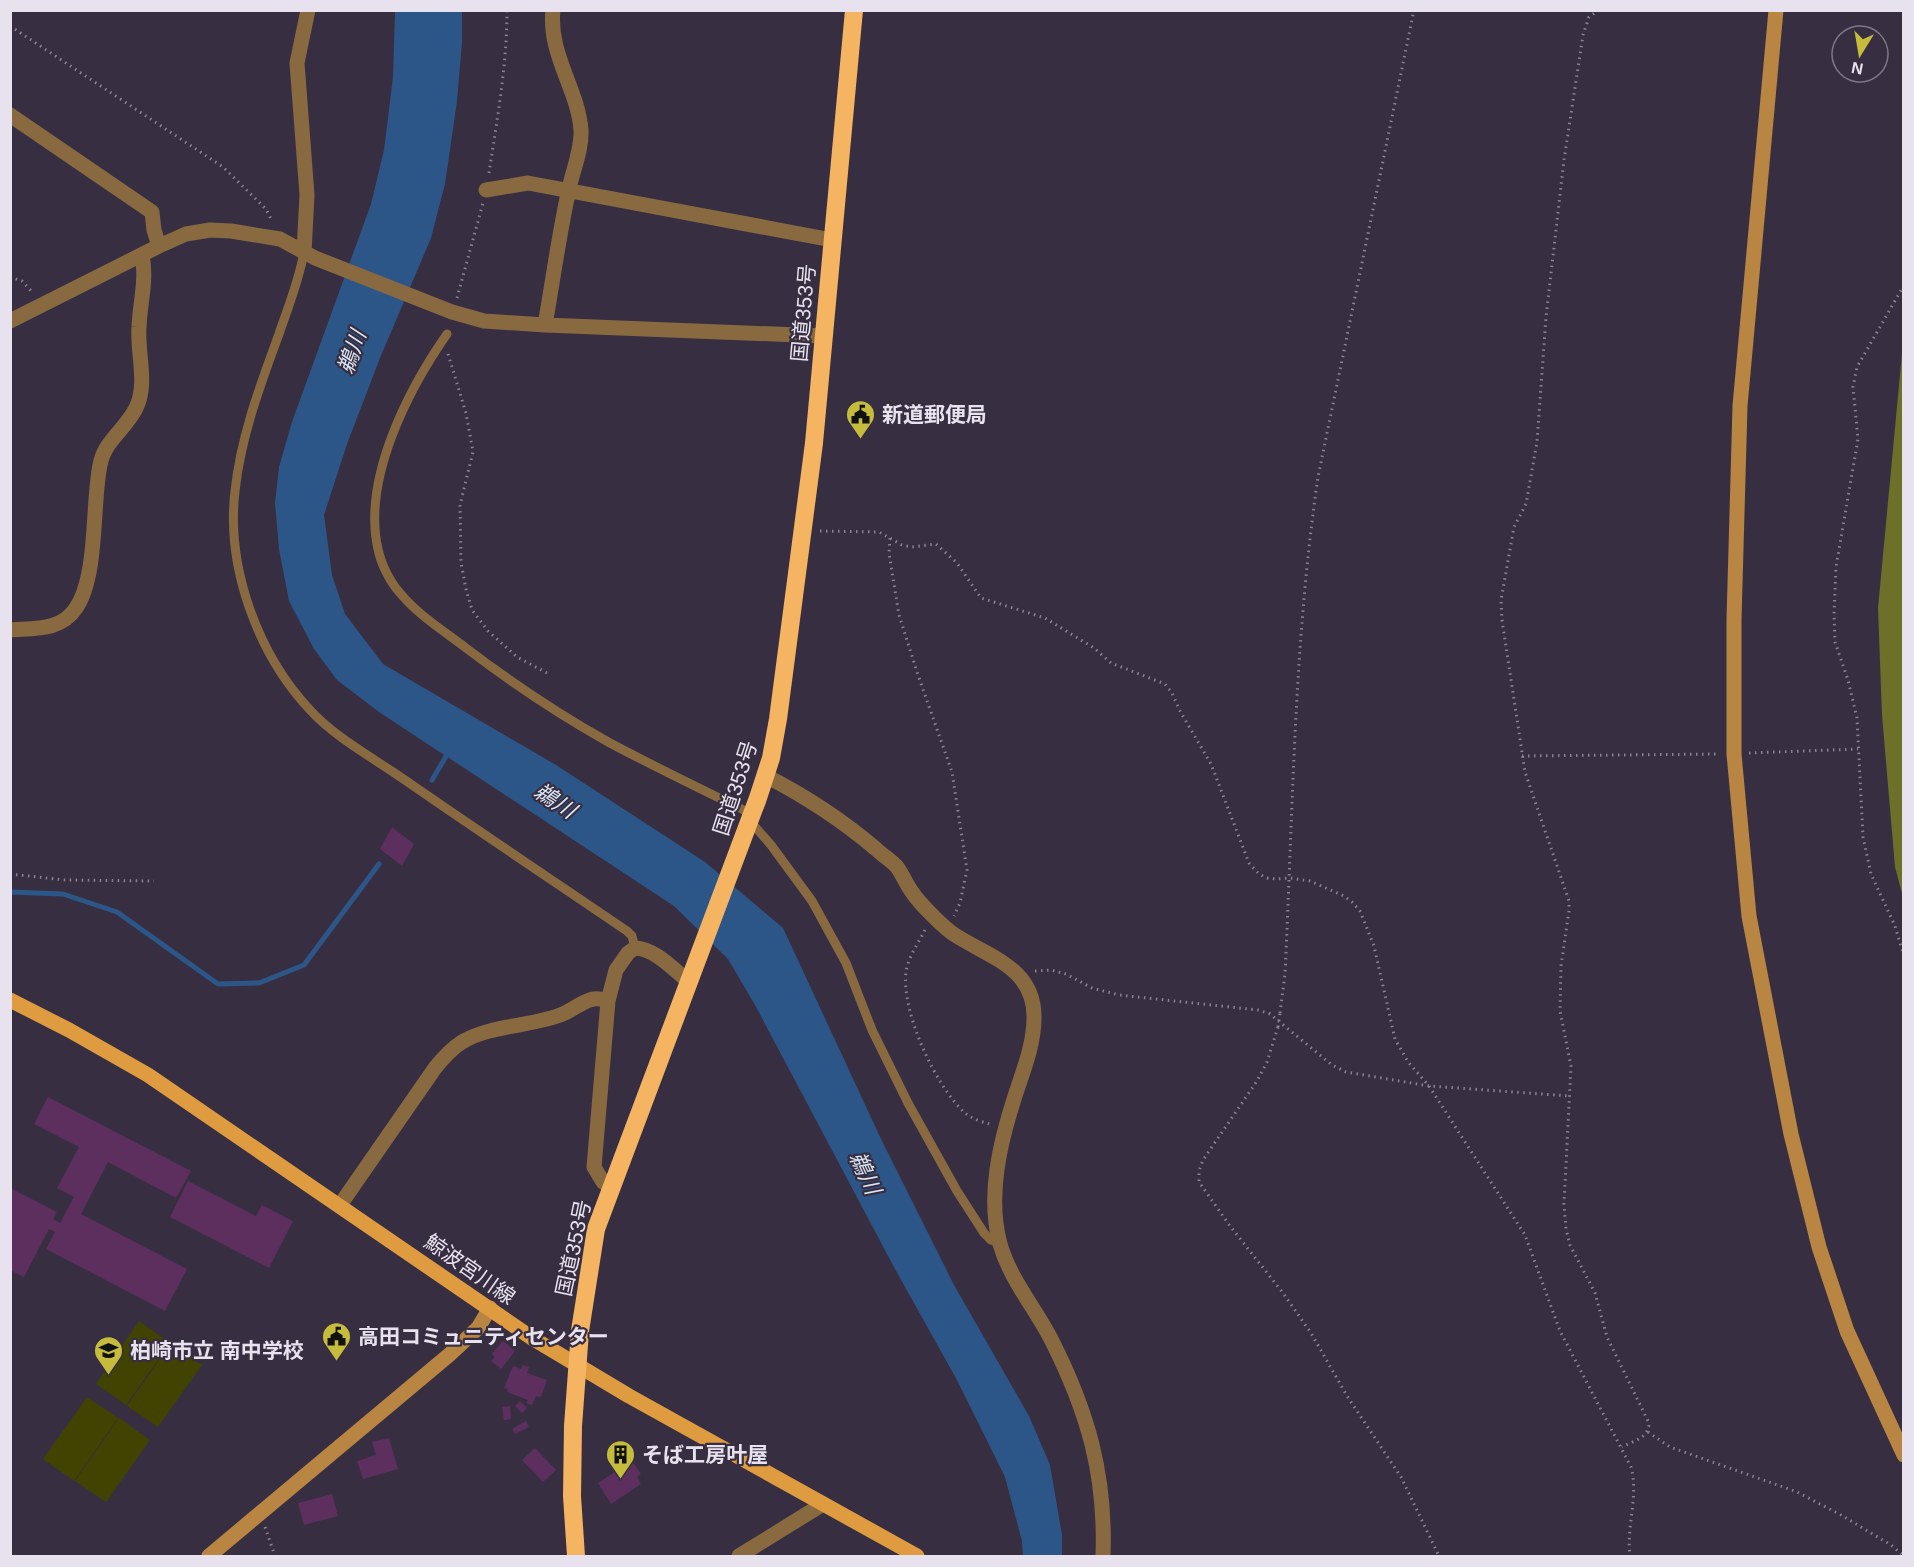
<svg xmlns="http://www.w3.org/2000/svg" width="1914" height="1567" font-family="Helvetica,'Noto Sans JP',sans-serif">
<rect width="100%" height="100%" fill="#372f41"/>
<!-- green -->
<path fill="#414301" d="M 139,1321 L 170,1343 L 126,1405 L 96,1384 Z
M 171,1343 L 202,1365 L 158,1427 L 127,1406 Z
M 87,1397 L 118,1418 L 74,1481 L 43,1459 Z
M 119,1418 L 150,1440 L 106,1502 L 75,1481 Z"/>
<!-- forest -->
<path fill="#6c7028" d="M 1903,343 L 1903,897 L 1895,867 L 1882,715 L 1878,608 Z"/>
<!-- water -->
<path fill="#2d5688" d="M 395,11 L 462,11 L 462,42 L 457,101 L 445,184 L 431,238 L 380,358 L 347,444 L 324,515 L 332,575 L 345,614 L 383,664 L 556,765 L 705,862 L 783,928 L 881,1139 L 954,1285 L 1029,1416 L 1050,1465 L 1062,1535 L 1062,1556 L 1023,1556 L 1022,1541 L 1005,1477 L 957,1380 L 895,1269 L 755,1005 L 728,959 L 674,906 L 379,712 L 337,680 L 314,649 L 289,601 L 279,549 L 275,503 L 279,467 L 292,422 L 371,204 L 384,150 L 393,77 Z"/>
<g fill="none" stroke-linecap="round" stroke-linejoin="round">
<!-- stream -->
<path stroke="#2d5688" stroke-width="5" d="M 432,780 L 448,753
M 10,892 L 63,894 L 117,912 L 218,984 L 259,983 L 304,965 L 379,864"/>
</g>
<!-- building -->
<path fill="#5c2f5f" d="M 392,827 L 414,844 L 402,866 L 380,849 Z
M 48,1097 L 191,1171 L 176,1198 L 108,1162 L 81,1214 L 187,1269 L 165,1311 L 46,1249 L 55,1232 L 49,1229 L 24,1277 L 10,1270 L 10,1188 L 57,1212 L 53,1219 L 60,1223 L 74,1197 L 57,1188 L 79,1147 L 34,1124 Z
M 188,1181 L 256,1216 L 262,1205 L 293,1221 L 269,1268 L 170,1217 Z
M 503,1341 L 515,1351 L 501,1369 L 491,1361 L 495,1357 L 492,1354 Z
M 523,1365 L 529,1367 L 527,1373 L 547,1380 L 541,1397 L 536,1396 L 532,1405 L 526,1403 L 528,1400 L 507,1392 L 508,1389 L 504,1388 L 513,1366 L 521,1369 Z
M 520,1401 L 527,1408 L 522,1413 L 515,1406 Z
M 510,1406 L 511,1419 L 504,1420 L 502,1407 Z
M 526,1421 L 529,1427 L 515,1434 L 512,1429 Z
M 389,1438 L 398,1469 L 363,1479 L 357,1461 L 376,1455 L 372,1442 Z
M 535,1448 L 556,1470 L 543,1482 L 522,1460 Z
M 632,1461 L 641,1474 L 637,1477 L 641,1484 L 611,1504 L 598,1483 Z
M 332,1494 L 338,1516 L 304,1525 L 298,1503 Z"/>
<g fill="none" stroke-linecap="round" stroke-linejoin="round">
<!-- path -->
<path stroke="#898392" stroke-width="3" stroke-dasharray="1.5 4.5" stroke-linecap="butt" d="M 1599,10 L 1589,17 L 1583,35 L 1564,160 L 1546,317 L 1537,442 L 1526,504 L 1514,527 L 1501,600 L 1502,620 L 1525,772 L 1569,901 L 1569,911 L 1561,966 L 1560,1011 L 1571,1066 L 1564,1204 L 1566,1229 L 1570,1245 L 1595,1293 L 1607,1337 L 1649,1423 C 1649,1438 1633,1441 1622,1447
M 10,26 L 223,167 L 266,209 L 272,221
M 489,173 C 497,120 507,65 507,10
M 10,277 L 22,281 L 33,293
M 1904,285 L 1857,367 L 1853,387 L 1858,439 L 1836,567 L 1834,614 L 1835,642 L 1848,680 L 1857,718 L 1863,837 L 1871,874 L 1895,926 L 1904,956
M 457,298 L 483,203
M 448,354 L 466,413 L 473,452 L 460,505 L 461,563 L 466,589 L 472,610 L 488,631 L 517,657 L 547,673
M 820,531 L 879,532 L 902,545 L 912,547 L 936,544 L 957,563 L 981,598 L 1045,618 L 1094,648 L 1111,663 L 1165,684 L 1172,693 L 1180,711 L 1211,764 L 1249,863 L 1259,874 L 1267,878 L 1276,879 L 1290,878 L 1310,881 L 1326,888 L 1344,896 L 1352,902 L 1360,911 L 1374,946 L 1395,1039 L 1408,1062 L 1429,1086 L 1525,1235 L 1560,1331 L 1631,1467 C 1639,1496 1626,1527 1630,1556
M 890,538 L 889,553 L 899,615 L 918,675 L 952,772 L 967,870 L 960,903 L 954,916
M 1749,753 L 1858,749
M 1522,756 L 1718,754
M 10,874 L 65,880 L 154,881
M 925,930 C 918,944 908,957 906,972 C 901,1012 936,1087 965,1113 C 972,1119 982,1122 990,1124
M 1035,971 L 1051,970 L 1066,974 L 1092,988 L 1119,995 L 1258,1010 L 1270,1014 L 1332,1065 L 1346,1072 L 1429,1086 L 1570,1096
M 1280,1013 L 1285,974 C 1293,809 1294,641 1318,477 L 1414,10
M 1278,1027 L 1267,1062 L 1257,1081 L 1203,1160 L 1199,1171 L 1199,1182 L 1230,1226 L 1283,1293 L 1311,1333 L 1347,1396 L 1401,1477 L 1439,1556
M 1648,1432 L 1670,1447 L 1797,1492 L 1841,1515 L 1891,1545 L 1904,1556
M 265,1527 L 275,1556"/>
<!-- lane -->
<path stroke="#896940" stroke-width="9" d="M 304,252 C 299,281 288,307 279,334 C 260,386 241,436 235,491 C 226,568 258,655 311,711 C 335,737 373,758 402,778 C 477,830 552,880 627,931 L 632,936 L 635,948
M 447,334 C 408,390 362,479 378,549 C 381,564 390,582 400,593 C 418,615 444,631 466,648 C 512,683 560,715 610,743 C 657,768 705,791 752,814
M 750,821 L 771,845 L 812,901 L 846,963 L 872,1030 L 908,1103 L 957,1191 L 984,1233 L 991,1240 L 1000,1243"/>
<!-- street -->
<path stroke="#896940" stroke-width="15" d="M 10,115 L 152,212 L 154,230 L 159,246
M 486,190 L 528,183 L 832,240
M 304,252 L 307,195 L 297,63 L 308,10
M 10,321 L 159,246 L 186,234 L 210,230 L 231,231 L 280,239 L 315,258 L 452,312 L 484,321 L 545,325 L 823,336
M 545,325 C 553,280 559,234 569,189 C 573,170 582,149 581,130 C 578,89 548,54 553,10
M 10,630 C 35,628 61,631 76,608 C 98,576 92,504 100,465 C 104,441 126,429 136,408 C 148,384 137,353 139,327 C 140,302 147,280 142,255
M 766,776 C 805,796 842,820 876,849 C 882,855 891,860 897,867 C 903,875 906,884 912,892 C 917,900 926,909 933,916 C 940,923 947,930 955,935 C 989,957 1035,968 1034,1018 C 1034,1045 1023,1071 1015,1096 C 1000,1142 987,1196 1000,1244 C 1010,1279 1035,1308 1051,1339 C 1088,1412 1106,1475 1103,1556
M 610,1187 L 603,1182 L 594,1167 L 608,1001 L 616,970 L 628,953 L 635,948 C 656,949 674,970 689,982
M 340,1205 L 435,1068 C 443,1058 451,1049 462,1042 C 492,1024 534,1027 565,1013 C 581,1005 590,994 608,1001
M 739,1556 L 823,1504"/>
<!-- secondary -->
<path stroke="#b98542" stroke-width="15" d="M 1776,10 L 1740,406 L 1734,620 L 1734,754 L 1749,916 L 1791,1134 L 1819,1247 L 1847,1331 L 1904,1455
M 209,1556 L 449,1355 L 478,1328 L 490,1308"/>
<!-- primary -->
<path stroke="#de9b40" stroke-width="15" d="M 10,1000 L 69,1030 L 148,1075 L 532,1338 L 629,1396 L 917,1556"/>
<!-- highway -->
<path stroke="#f4b462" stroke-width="18" d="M 576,1556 L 572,1496 L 573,1426 L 580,1331 L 596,1229 L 758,798 L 771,758 L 778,719 L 814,443 L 854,10"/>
<!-- path-bridge -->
<path stroke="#898392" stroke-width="3" stroke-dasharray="1.5 4.5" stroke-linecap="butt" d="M 1278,1027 L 1280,1013"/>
</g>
<!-- icons -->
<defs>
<symbol id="civic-pin" viewBox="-11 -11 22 30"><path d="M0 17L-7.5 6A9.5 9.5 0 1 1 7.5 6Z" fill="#c6bc3c" stroke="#372f41"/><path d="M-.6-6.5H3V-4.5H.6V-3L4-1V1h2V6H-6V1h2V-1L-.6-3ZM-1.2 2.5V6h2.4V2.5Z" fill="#111"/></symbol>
<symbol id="school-pin" viewBox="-11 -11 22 30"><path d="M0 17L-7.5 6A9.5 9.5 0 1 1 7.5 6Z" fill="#c6bc3c" stroke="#372f41"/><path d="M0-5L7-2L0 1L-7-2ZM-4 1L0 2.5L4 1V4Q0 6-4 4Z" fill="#111"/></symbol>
<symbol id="building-pin" viewBox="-11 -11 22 30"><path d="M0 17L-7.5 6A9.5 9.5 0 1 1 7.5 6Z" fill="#c6bc3c" stroke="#372f41"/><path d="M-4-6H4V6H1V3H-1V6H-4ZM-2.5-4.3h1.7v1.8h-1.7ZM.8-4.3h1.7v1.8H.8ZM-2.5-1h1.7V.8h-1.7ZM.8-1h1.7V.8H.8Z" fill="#111"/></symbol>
</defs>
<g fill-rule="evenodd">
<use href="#civic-pin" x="844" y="398" width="33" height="45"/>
<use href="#civic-pin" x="320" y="1320" width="33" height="45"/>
<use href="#school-pin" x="92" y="1334" width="33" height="45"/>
<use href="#building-pin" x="604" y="1438" width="33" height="45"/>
</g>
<g text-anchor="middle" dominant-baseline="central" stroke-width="4.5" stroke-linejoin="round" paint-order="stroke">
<!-- street labels -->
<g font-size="21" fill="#e7e2ee" stroke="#372f41">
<text transform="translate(803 313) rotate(-85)">国道353号</text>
<text transform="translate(735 788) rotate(-72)">国道353号</text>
<text transform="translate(573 1248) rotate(-78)">国道353号</text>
<text transform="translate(470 1269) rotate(35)">鯨波宮川線</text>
</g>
<!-- poi labels -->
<g font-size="21" font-weight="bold" fill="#e7e2ee" stroke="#372f41" text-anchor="start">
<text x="882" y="414">新道郵便局</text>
<text x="358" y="1336">高田コミュニティセンター</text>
<text x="130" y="1350">柏崎市立 南中学校</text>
<text x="642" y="1454">そば工房叶屋</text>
</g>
<!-- water labels -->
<g font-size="22" font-style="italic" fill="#d8e5f4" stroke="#372f41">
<text transform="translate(352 352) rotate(-71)">鵜川</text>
<text transform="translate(555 801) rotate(33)">鵜川</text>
<text transform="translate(865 1173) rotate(65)">鵜川</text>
</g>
</g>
<!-- border -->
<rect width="1914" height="1567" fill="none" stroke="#e7e2ee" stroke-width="24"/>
<!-- north arrow -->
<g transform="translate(1860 54) rotate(191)"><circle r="28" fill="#372f41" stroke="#7d7786" stroke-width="1.5"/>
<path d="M0-4.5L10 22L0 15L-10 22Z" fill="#c6bc3c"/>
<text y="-9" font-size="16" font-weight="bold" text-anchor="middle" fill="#e7e2ee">N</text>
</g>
</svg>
